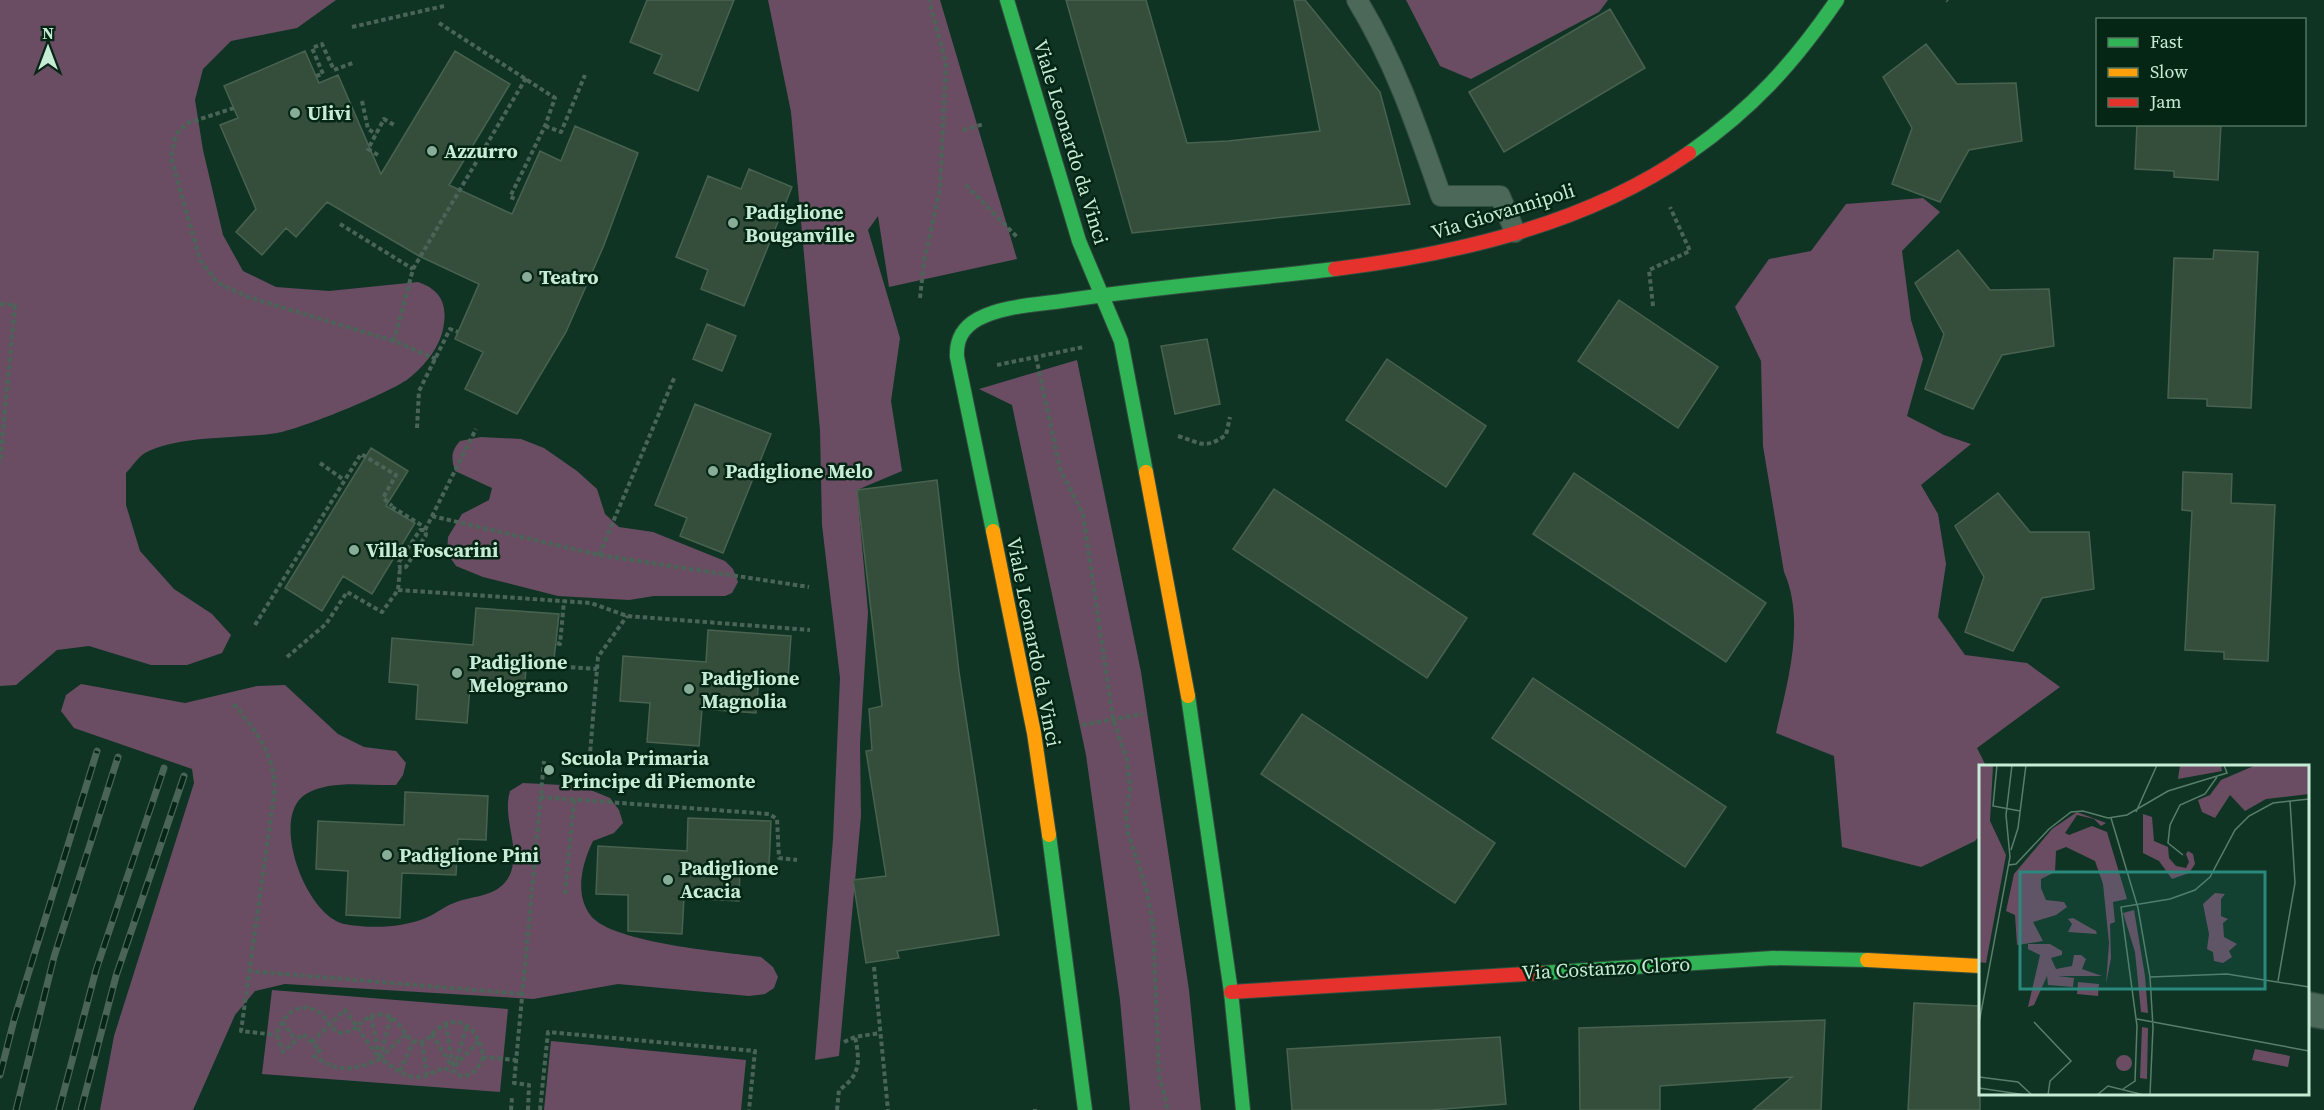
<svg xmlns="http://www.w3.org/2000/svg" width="2324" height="1110" font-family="'Source Serif 4',serif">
<rect width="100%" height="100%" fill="#0f3424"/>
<!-- green -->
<path fill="#6a4d63" d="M 0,0 L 336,0 L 297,28 L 231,41 L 203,69 L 195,100 L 203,150 L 223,235 L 243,271 L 276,287 L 329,291 L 418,282 C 438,289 447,301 444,323 C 442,345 425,366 408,379 C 389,393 301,429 277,433 C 238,439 179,435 145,453 C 138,457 132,467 126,473 L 126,505 L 140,551 L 174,589 L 212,614 L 231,635 L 222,653 L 187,665 L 151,665 L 89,646 L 57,650 L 16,685 L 0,686 Z
M 768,0 L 940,0 L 1017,259 L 889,287 L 878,216 L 868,230 L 900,338 L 891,401 L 902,471 L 857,490 L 868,612 L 860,744 L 861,816 L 839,1056 L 815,1060 L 833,839 L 840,678 L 822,525 L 820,430 L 791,112 Z
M 1406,0 L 1608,0 L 1599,12 L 1471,79 L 1440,66 Z
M 1923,198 L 1940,212 L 1902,251 L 1911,320 L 1923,359 L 1907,416 L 1944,435 L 1971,444 L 1921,485 L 1938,514 L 1946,564 L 1938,617 L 1965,655 L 2027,663 L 2060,687 L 1977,748 L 1986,766 L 1980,766 L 1980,835 L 1975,841 L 1921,867 L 1842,847 L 1834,756 L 1776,733 C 1787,683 1806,622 1784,572 L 1763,446 L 1761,361 L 1735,307 L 1769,259 L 1811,251 L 1846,204 Z
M 1077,360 L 1141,672 L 1189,990 L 1201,1110 L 1130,1110 L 1120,1000 L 1086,755 L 1012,405 L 979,389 Z
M 481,437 L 521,439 L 544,448 L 577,471 L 597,489 L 605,514 L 619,527 L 653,532 L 725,561 L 733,569 L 738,582 L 732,593 L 725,596 L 654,596 L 629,600 L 558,596 L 483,577 L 456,566 L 447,553 L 448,537 L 462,514 L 489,500 L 492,488 L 455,471 C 451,458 451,451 460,441 Z
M 81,684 L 185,703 L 257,686 L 285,685 L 338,734 L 364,747 L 396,751 L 406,763 L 403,775 L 396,785 C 368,786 331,779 306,794 C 269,816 305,915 344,924 C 371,929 405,928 430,916 C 438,912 445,906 454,903 C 475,894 501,898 511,872 C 520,845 502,818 510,791 L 523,783 L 581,786 L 610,798 L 619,810 L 623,823 L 614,833 L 593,841 C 582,863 574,895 591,916 C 613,943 724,952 761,957 L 773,967 L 778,977 L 774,988 L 765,994 L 749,996 L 618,984 L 533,999 L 285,984 L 255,991 L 235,1015 L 193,1110 L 100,1110 L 114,1036 L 194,783 L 192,769 L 74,728 L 61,711 L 66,695 Z
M 272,990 L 508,1009 L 500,1092 L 262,1074 Z
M 551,1041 L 746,1060 L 741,1110 L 544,1110 Z"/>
<!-- building -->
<path fill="#354e3c" stroke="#49624f" stroke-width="1.5" d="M 647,0 L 734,0 L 698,91 L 654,73 L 662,55 L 630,42 Z
M 1066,0 L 1146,0 L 1187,143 L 1228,141 L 1320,131 L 1294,0 L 1305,0 L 1380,92 L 1410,204 L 1132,233 Z
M 1610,9 L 1645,68 L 1504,152 L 1469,92 Z
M 1926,44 L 1957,84 L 2016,83 L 2022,141 L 1969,150 L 1940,202 L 1892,184 L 1912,128 L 1883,77 Z
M 305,51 L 319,83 L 338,75 L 381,174 L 455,51 L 510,84 L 449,185 L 512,214 L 540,151 L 561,161 L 575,126 L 638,153 L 604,245 L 566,332 L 517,414 L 465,389 L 483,352 L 455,339 L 479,284 L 419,256 L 327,202 L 296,237 L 286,228 L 262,255 L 236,232 L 256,209 L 220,125 L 238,118 L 224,86 Z
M 2137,124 L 2221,124 L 2218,180 L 2174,177 L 2174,171 L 2135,169 Z
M 749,169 L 792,187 L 744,306 L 701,289 L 708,270 L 676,257 L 708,176 L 741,189 Z
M 1958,250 L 1990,290 L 2049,289 L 2054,346 L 2002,355 L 1973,409 L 1925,389 L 1944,334 L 1915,283 Z
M 2214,250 L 2258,252 L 2251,408 L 2207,406 L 2207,399 L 2168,398 L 2174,258 L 2213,259 Z
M 1619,300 L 1718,367 L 1678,428 L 1578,361 Z
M 707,324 L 736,336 L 722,371 L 693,359 Z
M 1207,339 L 1220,404 L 1175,414 L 1161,346 Z
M 1387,359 L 1486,426 L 1446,487 L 1346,420 Z
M 695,404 L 771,434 L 723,553 L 680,536 L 687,518 L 655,505 Z
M 371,448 L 408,471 L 386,506 L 415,523 L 372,594 L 343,576 L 322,611 L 285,588 Z
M 2183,472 L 2232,474 L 2231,503 L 2275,505 L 2268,661 L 2224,659 L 2224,652 L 2185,650 L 2192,511 L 2182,510 Z
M 1574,473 L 1766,603 L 1726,662 L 1533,534 Z
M 937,480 L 959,672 L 999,935 L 897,951 L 899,958 L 866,963 L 853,880 L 886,876 L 866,751 L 872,750 L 869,709 L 882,706 L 857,490 Z
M 1274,489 L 1467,618 L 1427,678 L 1233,549 Z
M 1998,493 L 2030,532 L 2089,532 L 2094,589 L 2042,598 L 2013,651 L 1965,632 L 1984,577 L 1955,526 Z
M 476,608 L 559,614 L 554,659 L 527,657 L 524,692 L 470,688 L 467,723 L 416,719 L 418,685 L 389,682 L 392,638 L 473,645 Z
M 708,630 L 791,636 L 788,678 L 759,676 L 756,713 L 702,709 L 699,746 L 647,742 L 650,703 L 620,701 L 623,656 L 706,662 Z
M 1533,678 L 1726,807 L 1685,867 L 1492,738 Z
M 1302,714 L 1495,843 L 1455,903 L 1261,774 Z
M 405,792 L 488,796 L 486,840 L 458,839 L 456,875 L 402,873 L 400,918 L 346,915 L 348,871 L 316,869 L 318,821 L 404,825 Z
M 688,818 L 771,821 L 769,867 L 740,865 L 739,901 L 684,898 L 682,934 L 628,931 L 628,895 L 596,894 L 598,846 L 687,851 Z
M 1914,1003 L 1980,1006 L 1980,1110 L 1908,1110 Z
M 1825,1020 L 1821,1110 L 1753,1110 L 1792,1077 L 1660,1086 L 1660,1110 L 1580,1110 L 1579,1028 Z
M 1500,1037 L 1506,1104 L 1432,1110 L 1292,1110 L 1287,1049 Z"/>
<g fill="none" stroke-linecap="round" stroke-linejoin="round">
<defs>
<path id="lane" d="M 1357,0 C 1395,62 1417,127 1441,196 L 1500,196 L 1515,232"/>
<path id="street" d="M 2308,1009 L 2324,1012"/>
<path id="fast" d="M 1007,0 L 1079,241 L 1121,341 L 1146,472
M 1689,153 C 1753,108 1793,64 1837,0
M 993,531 L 957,357 C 956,340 962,328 978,319 C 1002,306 1034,305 1062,301 C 1153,287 1244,280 1335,269
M 1188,696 L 1231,992 L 1243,1110
M 1049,835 L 1085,1110
M 1541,973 L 1773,958 L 1867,960"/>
<path id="slow" d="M 1146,472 L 1188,696
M 993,531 L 1034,733 L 1049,835
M 1867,960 L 1980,966"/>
<path id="jam" d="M 1335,269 C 1457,254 1587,224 1689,153
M 1231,992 L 1541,973"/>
</defs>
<!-- lane casing -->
<use href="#lane" stroke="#324e40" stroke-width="22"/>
<!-- street casing -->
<use href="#street" stroke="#324e40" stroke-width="36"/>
<!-- fast casing -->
<use href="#fast" stroke="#324e40" stroke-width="16"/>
<!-- slow casing -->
<use href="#slow" stroke="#324e40" stroke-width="16"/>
<!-- jam casing -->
<use href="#jam" stroke="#324e40" stroke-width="16"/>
<!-- path -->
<path stroke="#4a6458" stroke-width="4" stroke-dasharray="4.5 3" stroke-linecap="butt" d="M 1947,0 L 1948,1
M 439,23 L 555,98 L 545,126 L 510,197 L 518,200
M 352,27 L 444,6
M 316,76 L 323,74 L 312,48 L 322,44 L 334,70 L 355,62
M 362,101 L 368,129 L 376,134
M 234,108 L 188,123 L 176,134 L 171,157 L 200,260 L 218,283 L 248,297 L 394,341
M 545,126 L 561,132 L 585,75
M 963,130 L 984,124
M 378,155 L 368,149 L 384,119 L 394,125
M 966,185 L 1017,237
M 340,224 L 413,269
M 920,298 L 924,262 L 940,189 L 946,63 L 929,0
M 0,304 L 15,305 L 0,463
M 1653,306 L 1649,270 L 1690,251 L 1670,207
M 1036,357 L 1060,469 L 1083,514 L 1113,719 L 1127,760 L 1130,789 L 1126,814 L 1128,833 L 1146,887 L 1153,924 L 1159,1075 L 1168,1110
M 436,359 L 394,341 L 413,269 L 526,78
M 997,365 L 1084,347
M 417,428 L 419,391 L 450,329 L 458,332
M 1178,436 C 1201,443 1204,450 1226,435 L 1230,417
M 320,463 L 344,480
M 392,507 L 426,528
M 432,516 L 599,555 L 809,587
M 420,530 L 425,530 L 426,535 L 406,567 L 400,568 L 399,562 Z
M 425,530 L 476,429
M 599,555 L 675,376
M 398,590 L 591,603 L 627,616 L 810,630
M 255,625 L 361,454 L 396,475 L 383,498 L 392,506
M 557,643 L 560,644 L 564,601
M 287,657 L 326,624 L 347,592 L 382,612 L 398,590 L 400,568
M 526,664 L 597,669
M 234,704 C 257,734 272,749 275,788 L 241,1031 L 277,1035
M 1082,725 L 1143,714
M 589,766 L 598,657 L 627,616
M 540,797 L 769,814 L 777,819 L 779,858 L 797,860
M 565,894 L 574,800
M 874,967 L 888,1110
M 248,971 L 523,994
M 371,1016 L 379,1055
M 282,1022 L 296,1040
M 446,1024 L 453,1068
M 432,1034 L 451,1065
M 312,1042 L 345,1010 L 380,1059
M 422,1042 L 427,1074
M 844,1042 L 855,1037 L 880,1033
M 483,1057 C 479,1068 473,1076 461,1076 C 438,1058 436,1079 413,1077 C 402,1076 390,1064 380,1059 C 351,1071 340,1073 314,1056 L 320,1050 L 303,1034 L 283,1052 L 277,1035 C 281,1015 301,999 320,1013 C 328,1019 330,1029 340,1033 C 358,1033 364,1011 385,1015 C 403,1019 404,1042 419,1042 C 429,1042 432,1032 440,1027 C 464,1011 481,1036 483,1057 L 516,1060
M 380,1058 L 391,1017
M 380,1058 L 406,1034
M 455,1066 L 479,1041
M 454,1067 L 467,1026
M 400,1071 L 413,1042
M 1035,1109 L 1035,1110
M 511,1110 L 512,1097
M 528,1110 L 529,1085 L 514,1083 L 544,761
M 540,1110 L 548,1032 L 755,1051 L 749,1110
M 837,1110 L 839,1090 C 861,1075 860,1061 855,1037"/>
<!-- lane -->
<use href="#lane" stroke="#4b6859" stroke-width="20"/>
<!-- street -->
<use href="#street" stroke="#4b6859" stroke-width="33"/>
<!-- fast -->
<use href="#fast" stroke="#30b455" stroke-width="14"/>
<!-- slow -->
<use href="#slow" stroke="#ff9f0a" stroke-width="14"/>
<!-- jam -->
<use href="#jam" stroke="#e5322d" stroke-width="14"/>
<defs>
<path id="rail" d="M 0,1075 L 14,1020 L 97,751
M 16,1110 L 54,957 L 118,757
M 59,1110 L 96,970 L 164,768
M 81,1110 L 116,976 L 184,776"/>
</defs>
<!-- rail casing -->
<use href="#rail" stroke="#4a6457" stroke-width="7"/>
<!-- rail -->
<use href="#rail" stroke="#052515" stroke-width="4.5" stroke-dasharray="14" stroke-linecap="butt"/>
</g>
<!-- markers -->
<g fill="#87ac97" stroke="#052515" stroke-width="2">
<circle cx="295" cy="113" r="6"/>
<circle cx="432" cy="151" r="6"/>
<circle cx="733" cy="223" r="6"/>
<circle cx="527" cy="277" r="6"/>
<circle cx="713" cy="471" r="6"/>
<circle cx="354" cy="550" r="6"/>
<circle cx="457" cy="673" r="6"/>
<circle cx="689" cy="689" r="6"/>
<circle cx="549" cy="770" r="6"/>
<circle cx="387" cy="855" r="6"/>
<circle cx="668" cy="880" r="6"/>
</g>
<g text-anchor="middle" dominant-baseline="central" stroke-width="5" stroke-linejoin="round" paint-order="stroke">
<!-- poi labels -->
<g font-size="20" font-weight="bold" fill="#c7ecd5" stroke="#052515" text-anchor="start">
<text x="307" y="113">Ulivi</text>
<text x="444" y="151">Azzurro</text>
<text x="745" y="212">Padiglione<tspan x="745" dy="23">Bouganville</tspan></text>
<text x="539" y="277">Teatro</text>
<text x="725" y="471">Padiglione Melo</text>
<text x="366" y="550">Villa Foscarini</text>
<text x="469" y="662">Padiglione<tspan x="469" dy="23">Melograno</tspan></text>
<text x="701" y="678">Padiglione<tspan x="701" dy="23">Magnolia</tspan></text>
<text x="561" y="758">Scuola Primaria<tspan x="561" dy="23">Principe di Piemonte</tspan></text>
<text x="399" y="855">Padiglione Pini</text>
<text x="680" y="868">Padiglione<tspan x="680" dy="23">Acacia</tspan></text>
</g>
<!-- street labels -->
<g font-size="20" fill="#c7ecd5" stroke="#052515">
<text transform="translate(1071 142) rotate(73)">Viale Leonardo da Vinci</text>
<text transform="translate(1503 211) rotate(-17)">Via Giovannipoli</text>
<text transform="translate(1034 642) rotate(79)">Viale Leonardo da Vinci</text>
<text transform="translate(1606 968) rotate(-3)">Via Costanzo Cloro</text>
</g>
</g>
<!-- overview -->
<g transform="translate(1979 765)">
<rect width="330" height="330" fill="#0f3424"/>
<path d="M 0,0 L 14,0 L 11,56 L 27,90 L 7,198 L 0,197 ZM 201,0 L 242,0 L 243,6 L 199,14 ZM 277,0 L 330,0 L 330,29 L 287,34 L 266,46 L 251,30 L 236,53 L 223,47 L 219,35 L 231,30 L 242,15 ZM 98,47 L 127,58 L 122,61 L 115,54 L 98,50 L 86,68 L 90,70 L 113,61 L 128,67 L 148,134 L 134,137 L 136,157 L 131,159 L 132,193 L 127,219 L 130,178 L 124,119 L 116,96 L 87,82 L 77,86 L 76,107 L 62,114 L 62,123 L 67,135 L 85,137 L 88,142 L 77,150 L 54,157 L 64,176 L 38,180 L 36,150 L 27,146 L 35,109 L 73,64 ZM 164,49 L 173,52 L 175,76 L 189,82 L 190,93 L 197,101 L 207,103 L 210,97 L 207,89 L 209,86 L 214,89 L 216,99 L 210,108 L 193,114 L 180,96 L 164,88 ZM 236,128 L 246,129 L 242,134 L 242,151 L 249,154 L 244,158 L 245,172 L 258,179 L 250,186 L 253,192 L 244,198 L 235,196 L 234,187 L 228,184 L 230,169 L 224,139 ZM 155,145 L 166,211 L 169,248 L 162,247 L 156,187 L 144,148 ZM 94,153 L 117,166 L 118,169 L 89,167 L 93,159 L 89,154 ZM 49,179 L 71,179 L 83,186 L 83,190 L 72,193 L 77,204 L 93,201 L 95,190 L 102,190 L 107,194 L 103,204 L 123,211 L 79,211 L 95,213 L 94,222 L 69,220 L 68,211 L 55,240 L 49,242 L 61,190 L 49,184 ZM 99,217 L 120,219 L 119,231 L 98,229 ZM 163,262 L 169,263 L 168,314 L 161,313 ZM 276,284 L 311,291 L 309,302 L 273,295 ZM137 298a8 8 0 1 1 16 0a8 8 0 1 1-16 0Z" fill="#6a4d63"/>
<path fill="none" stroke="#597e6b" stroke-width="1.5" d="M 18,0 L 14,41 L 41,46M 157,47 L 178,0M 132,53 L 159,143 L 171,212 L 174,262 L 171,330M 32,85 L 39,63 L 47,0M 204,90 L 189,78 L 191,60 L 201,40 L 226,29 L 238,12M 30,100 L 37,99 L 70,64 L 92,47 L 104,46 L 129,53 L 148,50 L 189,26 L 248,8 L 245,0M 171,212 L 248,209 L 330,222M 299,216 L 316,118 L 311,36M 158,254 L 330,286M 55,257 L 92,296 L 71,316 L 69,330M 0,258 L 31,92 L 27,50 L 33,0M 0,312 L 39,317 L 53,330M 0,323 L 47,330M 144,324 L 156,316 L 158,261 L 142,142 L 191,134 L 216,125 L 231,112 L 256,65 L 270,51 L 294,38 L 330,34M 118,330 L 129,321 L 165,330"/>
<path fill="#2b887d" fill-opacity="0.15" stroke="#2b887d" stroke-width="3" d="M 41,107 L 286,107 L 286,224 L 41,224 Z"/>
<rect width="330" height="330" fill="none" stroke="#c7ecd5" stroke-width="3"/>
</g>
<!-- legend -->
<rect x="2096" y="18" width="210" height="108" fill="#052515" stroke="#537562" stroke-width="1.5"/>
<rect x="2108" y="38" width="30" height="9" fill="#30b455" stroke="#537562" stroke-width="1.5"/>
<text x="2150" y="48" font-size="18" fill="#c7ecd5">Fast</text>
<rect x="2108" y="68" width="30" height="9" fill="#ff9f0a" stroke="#537562" stroke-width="1.5"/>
<text x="2150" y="78" font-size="18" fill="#c7ecd5">Slow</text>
<rect x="2108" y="98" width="30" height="9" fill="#e5322d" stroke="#537562" stroke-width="1.5"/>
<text x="2150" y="108" font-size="18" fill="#c7ecd5">Jam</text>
<!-- north arrow -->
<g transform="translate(48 48)" stroke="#052515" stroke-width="4.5" paint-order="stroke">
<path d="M0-4.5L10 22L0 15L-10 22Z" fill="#c7ecd5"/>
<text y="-9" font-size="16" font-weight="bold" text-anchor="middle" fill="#c7ecd5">N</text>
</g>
</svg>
